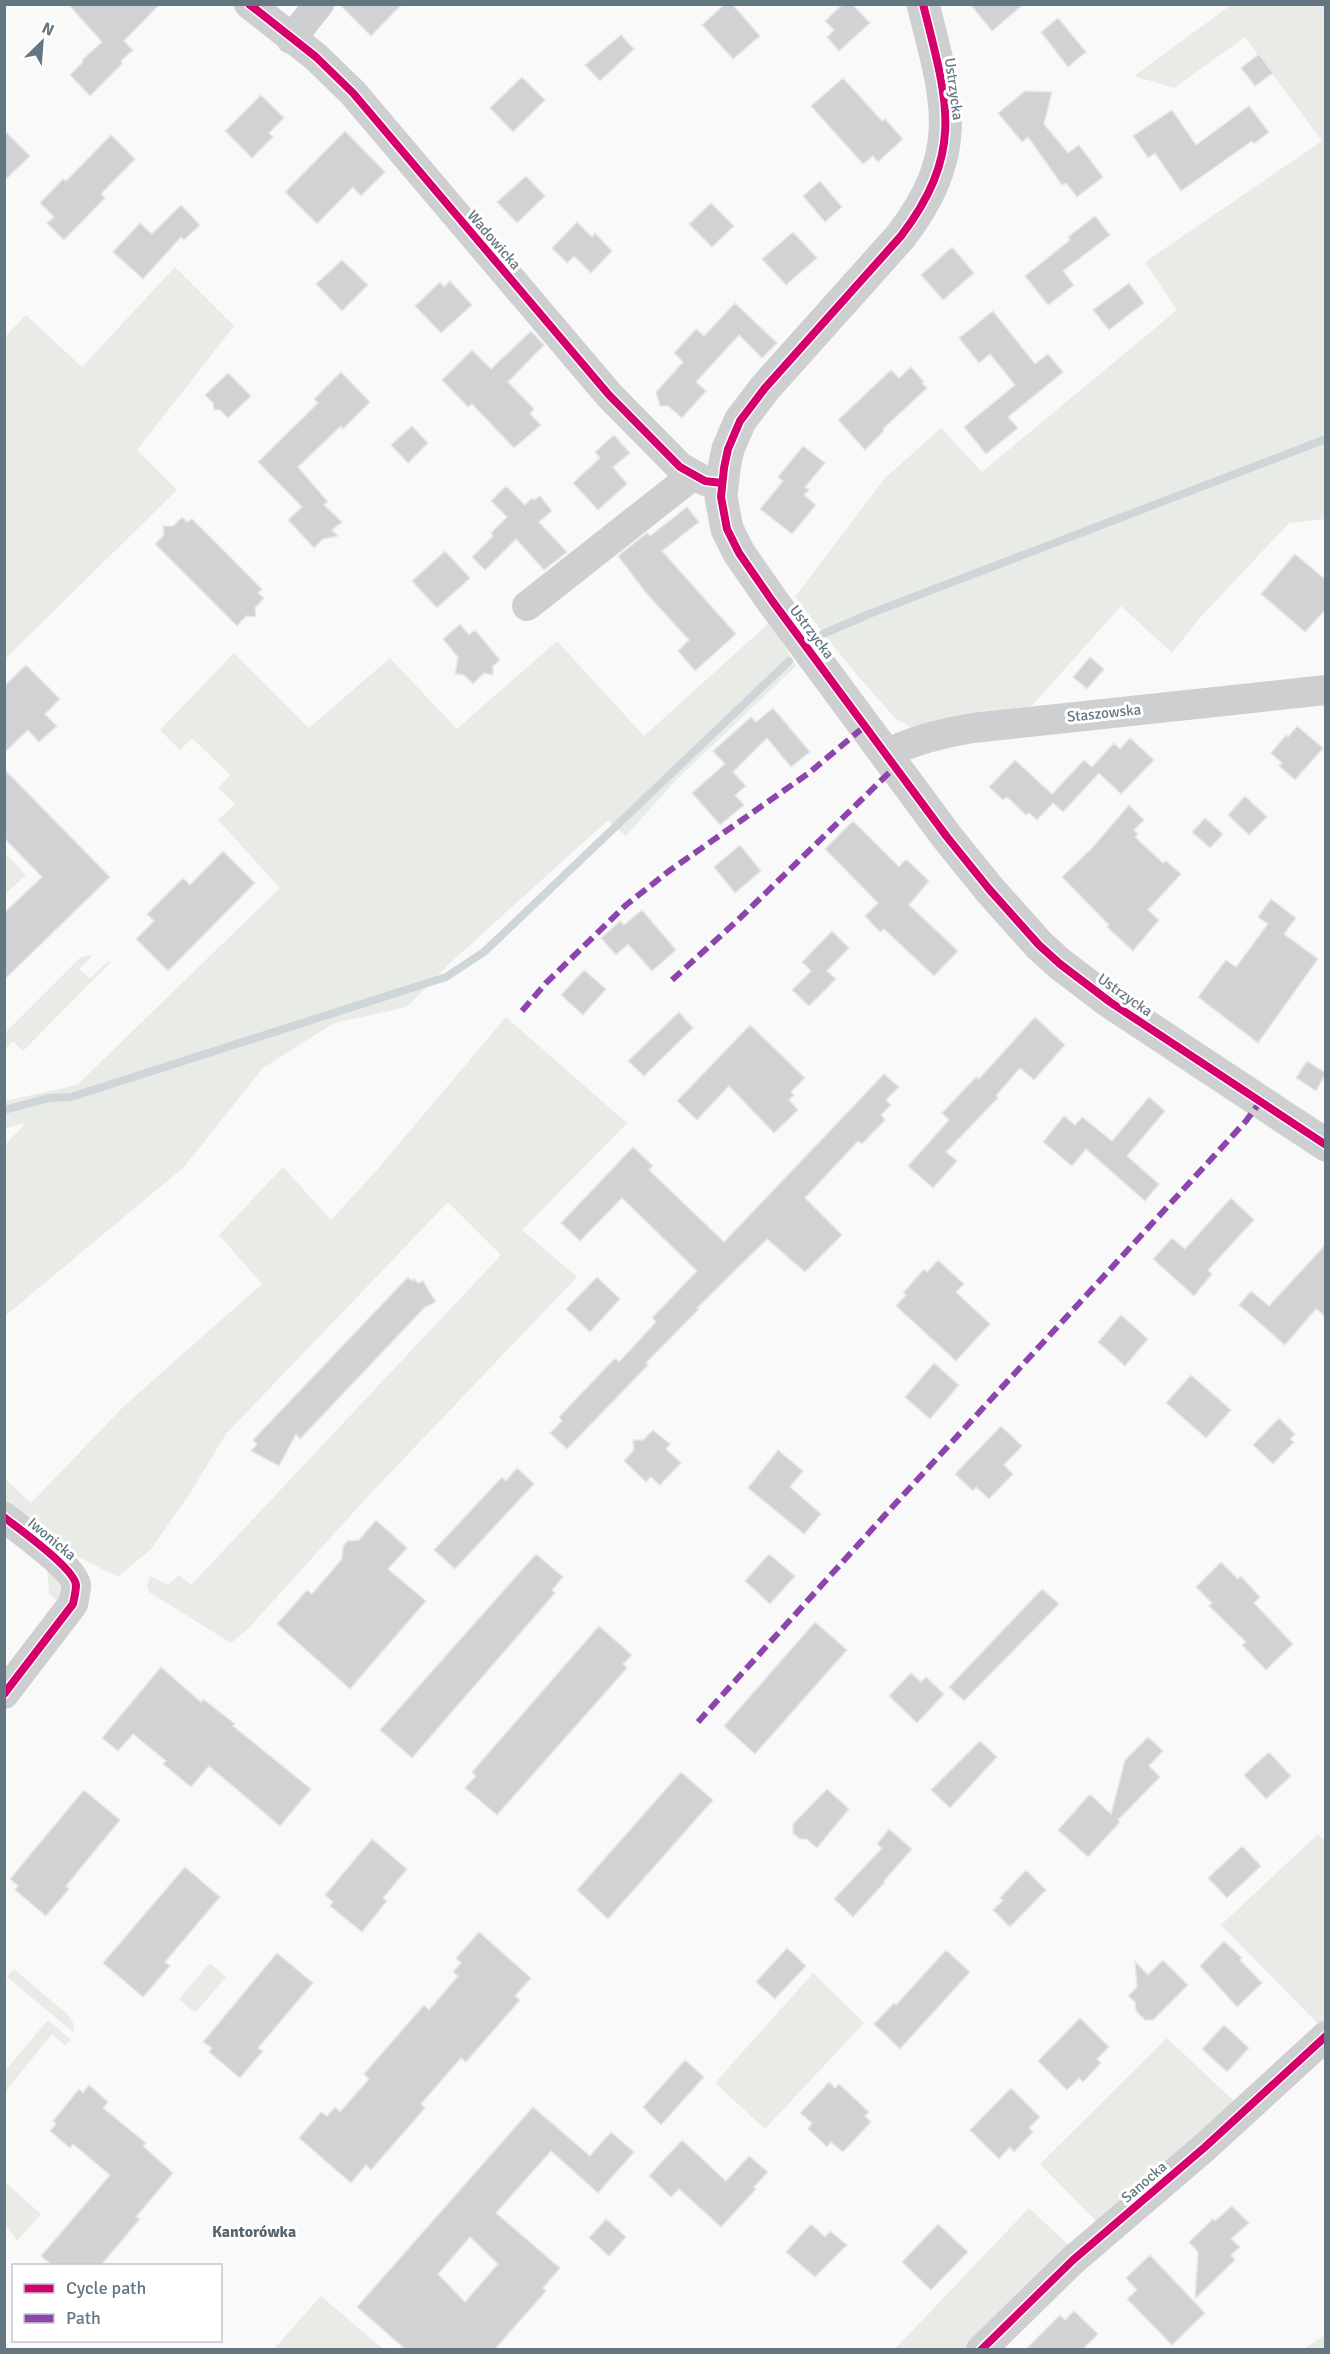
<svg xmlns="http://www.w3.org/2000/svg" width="1330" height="2354" font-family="Signika,sans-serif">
<rect width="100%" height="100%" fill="#f9f9f9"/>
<!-- green -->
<path fill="#e8ebe6" d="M 1231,5 L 1325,5 L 1325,519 L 1289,523 L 1198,620 L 1172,653 L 1121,606 L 1021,718 L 914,729 L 895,718 L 856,674 L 795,597 L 885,478 L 941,428 L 982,472 L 1177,310 L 1145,262 L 1322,141 L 1245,37 L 1174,88 L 1134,76 Z
M 175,267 L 234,326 L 137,450 L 177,490 L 5,659 L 5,337 L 26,315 L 82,367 Z
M 770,622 L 796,666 L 674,782 L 626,836 L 608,820 L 449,964 L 407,1007 L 334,1023 L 263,1068 L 184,1167 L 5,1316 L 4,1146 L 26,1123 L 5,1128 L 5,1101 L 77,1085 L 280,888 L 218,820 L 235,804 L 218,788 L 230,775 L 192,738 L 180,750 L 160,730 L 234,653 L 309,728 L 390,658 L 457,729 L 557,641 L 644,736 Z
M 5,853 L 26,875 L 5,894 L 4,894 Z
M 93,955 L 79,969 L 90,979 L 108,961 L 111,962 L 23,1051 L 13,1041 L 5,1049 L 5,1033 L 81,957 Z
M 506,1017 L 627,1123 L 522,1230 L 577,1277 L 370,1494 L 247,1630 L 231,1643 L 149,1592 L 147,1586 L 150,1576 L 168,1585 L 179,1575 L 191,1585 L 501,1255 L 448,1202 L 226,1434 L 189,1495 L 151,1549 L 118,1577 L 68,1552 L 5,1502 L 4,1478 L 31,1503 L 124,1406 L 262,1284 L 219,1235 L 283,1167 L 331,1220 L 376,1171 Z
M 47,1567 L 60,1585 L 60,1604 L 49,1594 Z
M 1318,1834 L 1326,1842 L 1325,2027 L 1323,2029 L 1221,1925 Z
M 210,1963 L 226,1977 L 195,2013 L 179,1999 Z
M 14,1969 L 67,2014 L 73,2022 L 74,2033 L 7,1977 Z
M 813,1973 L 864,2023 L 765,2129 L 715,2083 Z
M 47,2021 L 51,2022 L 71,2040 L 65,2045 L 52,2034 L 5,2092 L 5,2071 Z
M 1167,2038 L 1238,2105 L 1102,2227 L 1040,2164 Z
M 5,2182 L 41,2214 L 17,2241 L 5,2223 Z
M 1029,2208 L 1075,2251 L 965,2349 L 894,2350 Z
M 321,2296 L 383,2349 L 274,2349 Z
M 1325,2335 L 1325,2349 L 1305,2349 L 1307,2347 Z"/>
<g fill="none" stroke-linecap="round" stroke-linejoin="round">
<!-- stream -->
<path stroke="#ced6d9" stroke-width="8" d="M 823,634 L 869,614 L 1326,439
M 4,1110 L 49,1098 L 71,1097 L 446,977 L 484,952 L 789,661"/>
</g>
<!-- building -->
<path fill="#d0d2d3" stroke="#e8e8e8" stroke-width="1.5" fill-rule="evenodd" d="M 68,4 L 160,4 L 124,41 L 133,50 L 121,61 L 122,64 L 90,96 L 70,75 L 83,62 L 82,60 L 102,42 Z
M 339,4 L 402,4 L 371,36 Z
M 725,4 L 732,4 L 760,36 L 733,59 L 702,25 Z
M 843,4 L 852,4 L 870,23 L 839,51 L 827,37 L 834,30 L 825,21 Z
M 970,4 L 1024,4 L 992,31 Z
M 1058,18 L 1086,52 L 1068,67 L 1041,32 Z
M 621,35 L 634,49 L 600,81 L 585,65 Z
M 1259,54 L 1273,73 L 1255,86 L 1241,68 Z
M 522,77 L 545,100 L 513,132 L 490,108 Z
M 843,78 L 882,121 L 885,119 L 903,139 L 878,162 L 873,156 L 863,164 L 811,106 Z
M 1025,91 L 1052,92 L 1044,124 L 1068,153 L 1079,145 L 1103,177 L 1077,197 L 1066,183 L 1062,185 L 1028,137 L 1022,142 L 998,113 Z
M 261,95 L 284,118 L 269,133 L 273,137 L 252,158 L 225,131 Z
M 1249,106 L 1269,132 L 1254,144 L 1252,141 L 1181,191 L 1155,153 L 1148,158 L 1133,136 L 1172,110 L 1196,145 Z
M 4,130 L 30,156 L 4,181 Z
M 345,131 L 385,172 L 361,196 L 353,187 L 317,224 L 285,192 Z
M 111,135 L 135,159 L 101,194 L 105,198 L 64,240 L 47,223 L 54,217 L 40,203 L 63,179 L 66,181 Z
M 526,176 L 545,196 L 517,223 L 497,202 Z
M 820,181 L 842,207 L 825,222 L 803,196 Z
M 711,203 L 734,226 L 712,247 L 689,224 Z
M 181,205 L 200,225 L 184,240 L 181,237 L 143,279 L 113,252 L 140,223 L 152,234 Z
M 1095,216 L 1110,235 L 1063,271 L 1074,285 L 1048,305 L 1025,276 L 1070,240 L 1068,237 Z
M 577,222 L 592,237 L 595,233 L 612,251 L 591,273 L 574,256 L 567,263 L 552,248 Z
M 793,232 L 817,258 L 786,285 L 762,259 Z
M 952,247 L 974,273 L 943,300 L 921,275 Z
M 342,260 L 368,285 L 342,311 L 316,284 Z
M 450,281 L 472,305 L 441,333 L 415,306 L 440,282 L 444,287 Z
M 1129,283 L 1144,303 L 1109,330 L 1093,310 Z
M 735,303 L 777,343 L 762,358 L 739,335 L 696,382 L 706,391 L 682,418 L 668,406 L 660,406 L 656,392 L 683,362 L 674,353 L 696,329 L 704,336 Z
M 993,311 L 1035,364 L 1048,354 L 1063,372 L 1008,417 L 1018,428 L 986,454 L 964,427 L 1015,385 L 990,354 L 979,363 L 959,338 Z
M 531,331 L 544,345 L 508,382 L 534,409 L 530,414 L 541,425 L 514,448 L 472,404 L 468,407 L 442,380 L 472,350 L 491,369 Z
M 911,367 L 924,382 L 922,383 L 927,388 L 883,429 L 884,431 L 865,450 L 838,420 L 891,370 L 899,378 Z
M 341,372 L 370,402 L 343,429 L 341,426 L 298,467 L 328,502 L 324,505 L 342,522 L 332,530 L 338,536 L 323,539 L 314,548 L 288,520 L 302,507 L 258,462 L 318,403 L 314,399 Z
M 228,373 L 251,396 L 228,418 L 220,410 L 214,410 L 213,403 L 205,395 Z
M 412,426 L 428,443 L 408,463 L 391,445 Z
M 614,435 L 630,453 L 613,467 L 627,484 L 598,510 L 573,483 L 600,458 L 595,452 Z
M 803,446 L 825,463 L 805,487 L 809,490 L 804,495 L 816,505 L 792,534 L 760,509 L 783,481 L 778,477 Z
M 506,486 L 525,505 L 532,498 L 534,500 L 540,496 L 552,511 L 539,522 L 567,552 L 544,570 L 516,539 L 485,570 L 472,557 L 493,536 L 491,533 L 507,517 L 491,501 Z
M 687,507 L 699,522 L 662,551 L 736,634 L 695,671 L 678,651 L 689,640 L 646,593 L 618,556 L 647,533 L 650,536 Z
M 182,517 L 187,522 L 192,519 L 262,589 L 258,593 L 264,598 L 255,608 L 256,617 L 246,616 L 237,626 L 155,544 L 164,535 L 163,526 L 173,526 Z
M 445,551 L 470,578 L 437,608 L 412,581 Z
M 1295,554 L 1326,580 L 1326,609 L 1305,632 L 1261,594 Z
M 460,624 L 469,635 L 475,630 L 500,660 L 493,666 L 493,675 L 484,673 L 473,684 L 464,675 L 455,674 L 458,657 L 443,639 Z
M 1090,657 L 1104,669 L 1087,689 L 1073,677 Z
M 26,665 L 60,699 L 45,714 L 57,726 L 39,742 L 28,730 L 4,753 L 4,686 Z
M 773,708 L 810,752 L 791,767 L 767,738 L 733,772 L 746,786 L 735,795 L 744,805 L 720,825 L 692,793 L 725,764 L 713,751 L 751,717 L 756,722 Z
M 1297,726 L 1323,748 L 1295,780 L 1279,766 L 1282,763 L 1271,753 L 1286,735 L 1288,737 Z
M 1130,738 L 1154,760 L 1121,794 L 1099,773 L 1063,812 L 1053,803 L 1037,820 L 1029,813 L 1026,815 L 1007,797 L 1003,800 L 989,787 L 1015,760 L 1052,794 L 1084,760 L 1092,767 L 1114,743 L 1120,749 Z
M 4,769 L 110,877 L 4,980 L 4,913 L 42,877 L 4,838 Z
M 1245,796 L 1267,817 L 1249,835 L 1228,815 Z
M 1129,805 L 1144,820 L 1134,830 L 1138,834 L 1135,837 L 1163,863 L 1166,861 L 1181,874 L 1148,910 L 1159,920 L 1133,951 L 1107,927 L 1109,925 L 1062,877 L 1092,848 Z
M 1205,818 L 1223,834 L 1210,848 L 1192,832 Z
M 853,821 L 899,867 L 906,859 L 929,881 L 909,905 L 958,951 L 934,976 L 884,929 L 880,932 L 865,916 L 878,903 L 825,849 Z
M 740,845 L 761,871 L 735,893 L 714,867 Z
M 223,851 L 255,883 L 168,971 L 136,939 L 154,921 L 147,914 L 183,878 L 190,885 Z
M 1271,899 L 1296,918 L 1284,934 L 1318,959 L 1258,1043 L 1198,997 L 1226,960 L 1236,967 L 1268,924 L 1258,917 Z
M 642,910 L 676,950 L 652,971 L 628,944 L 616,955 L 601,938 L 620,921 L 624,925 Z
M 832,931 L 849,948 L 827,971 L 836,979 L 809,1006 L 792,990 L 811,971 L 802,962 Z
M 584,970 L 606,989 L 583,1015 L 561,995 Z
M 679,1012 L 693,1028 L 644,1076 L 628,1061 Z
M 1035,1017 L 1065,1045 L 1034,1080 L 1020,1068 L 996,1096 L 998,1098 L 946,1152 L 957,1161 L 933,1188 L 908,1166 L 949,1120 L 942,1113 L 976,1077 L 979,1079 Z
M 750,1025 L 805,1078 L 791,1092 L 794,1095 L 789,1100 L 798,1110 L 774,1133 L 729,1086 L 697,1120 L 677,1101 Z
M 1307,1061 L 1326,1073 L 1316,1091 L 1296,1078 Z
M 884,1074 L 899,1087 L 886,1100 L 891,1105 L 881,1115 L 885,1120 L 862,1144 L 858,1141 L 805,1198 L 842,1235 L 805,1272 L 767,1239 L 697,1308 L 699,1309 L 646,1363 L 648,1365 L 567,1449 L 550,1433 L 562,1421 L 559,1417 L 615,1358 L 619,1362 L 656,1322 L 652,1318 L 697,1271 L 622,1198 L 580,1241 L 561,1223 L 633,1147 L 653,1166 L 649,1170 L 724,1242 Z
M 1149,1097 L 1165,1111 L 1127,1156 L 1159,1184 L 1145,1201 L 1086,1149 L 1072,1166 L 1043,1142 L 1064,1116 L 1075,1125 L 1082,1117 L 1112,1141 Z
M 1231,1198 L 1254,1220 L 1208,1270 L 1212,1274 L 1194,1296 L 1153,1259 L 1172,1238 L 1185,1249 Z
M 1326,1244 L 1326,1317 L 1316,1309 L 1285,1345 L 1239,1305 L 1251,1291 L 1269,1306 Z
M 938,1260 L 964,1284 L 956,1292 L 990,1324 L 956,1361 L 896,1306 L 906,1295 L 903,1293 L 924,1269 L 927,1272 Z
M 408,1277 L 412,1281 L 414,1279 L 418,1283 L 423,1281 L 436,1302 L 425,1307 L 300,1439 L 296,1434 L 279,1466 L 251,1451 L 257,1444 L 253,1440 Z
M 597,1277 L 620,1299 L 590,1332 L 566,1309 Z
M 1121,1315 L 1148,1339 L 1125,1366 L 1098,1342 Z
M 934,1363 L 959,1385 L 930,1419 L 905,1397 Z
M 1191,1375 L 1231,1410 L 1206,1438 L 1166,1403 Z
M 1279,1418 L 1295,1434 L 1290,1439 L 1294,1442 L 1273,1464 L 1253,1445 Z
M 1001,1426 L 1022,1446 L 1004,1465 L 1013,1474 L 989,1499 L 976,1487 L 973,1491 L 955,1474 Z
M 653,1430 L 670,1444 L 666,1449 L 681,1463 L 660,1485 L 651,1477 L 646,1482 L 624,1461 L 634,1450 L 633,1440 L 643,1440 Z
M 778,1450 L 803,1471 L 790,1487 L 821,1514 L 804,1534 L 748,1488 Z
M 517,1468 L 534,1484 L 455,1569 L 434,1550 L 502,1477 L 506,1481 Z
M 376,1520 L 407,1548 L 388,1569 L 426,1601 L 350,1689 L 277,1624 L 307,1590 L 312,1594 L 342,1559 L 343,1547 L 347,1541 L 359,1540 Z
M 536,1554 L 563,1577 L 552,1590 L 555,1593 L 412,1758 L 380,1730 Z
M 769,1554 L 795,1576 L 770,1604 L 745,1581 Z
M 1221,1562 L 1238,1579 L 1241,1576 L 1260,1597 L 1254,1603 L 1293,1644 L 1266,1670 L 1242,1645 L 1246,1642 L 1209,1606 L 1212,1603 L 1196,1587 Z
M 1042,1589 L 1059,1604 L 964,1701 L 949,1687 Z
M 815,1622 L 847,1650 L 755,1754 L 724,1726 Z
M 599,1626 L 632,1655 L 623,1664 L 627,1668 L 497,1815 L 465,1788 L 476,1776 L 472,1772 Z
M 161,1667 L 201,1702 L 203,1699 L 235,1724 L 233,1726 L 311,1789 L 280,1826 L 209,1766 L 191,1787 L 163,1764 L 166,1761 L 133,1734 L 118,1751 L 102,1738 Z
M 911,1673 L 921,1682 L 926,1677 L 944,1694 L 917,1723 L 889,1696 Z
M 1148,1737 L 1163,1751 L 1149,1766 L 1160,1777 L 1118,1820 L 1120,1822 L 1088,1857 L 1058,1830 L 1090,1794 L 1111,1814 L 1125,1760 Z
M 980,1741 L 997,1757 L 950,1808 L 931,1790 Z
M 1269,1752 L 1291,1776 L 1266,1799 L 1244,1775 Z
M 681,1772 L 713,1800 L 608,1919 L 577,1890 Z
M 827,1789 L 849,1809 L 817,1848 L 806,1839 L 800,1839 L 793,1833 L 793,1824 Z
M 84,1790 L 120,1820 L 66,1886 L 69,1889 L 46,1916 L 15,1890 L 18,1886 L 10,1879 Z
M 889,1829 L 912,1849 L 884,1881 L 885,1882 L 853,1917 L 834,1899 L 882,1848 L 877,1844 Z
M 372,1839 L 407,1869 L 383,1898 L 387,1901 L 362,1932 L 330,1906 L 333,1902 L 325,1895 Z
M 1242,1846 L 1261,1866 L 1227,1898 L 1208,1878 Z
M 185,1867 L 220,1897 L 165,1962 L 170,1966 L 143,1997 L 103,1963 Z
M 1026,1870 L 1046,1890 L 1010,1927 L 993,1910 L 1003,1900 L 1000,1898 Z
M 479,1932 L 531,1978 L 515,1996 L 520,2000 L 466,2062 L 461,2058 L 421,2104 L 425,2108 L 371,2170 L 366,2165 L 351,2183 L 299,2138 L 321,2112 L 327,2116 L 335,2107 L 340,2112 L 369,2079 L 364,2074 L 424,2005 L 429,2010 L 458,1976 L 453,1972 L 461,1963 L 456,1958 Z
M 1224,1941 L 1242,1958 L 1240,1960 L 1262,1983 L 1237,2007 L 1200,1966 Z
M 787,1948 L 806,1966 L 775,1999 L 756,1982 Z
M 946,1950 L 970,1972 L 900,2049 L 874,2024 L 894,2003 L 896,2005 Z
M 277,1953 L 313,1983 L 258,2048 L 263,2051 L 240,2078 L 209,2052 L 212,2048 L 203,2042 Z
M 1163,1960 L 1188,1985 L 1153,2020 L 1145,2020 L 1136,2011 L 1135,2002 L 1128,1996 L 1137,1987 L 1135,1961 L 1148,1975 Z
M 1080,2018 L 1109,2047 L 1097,2059 L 1101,2063 L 1083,2082 L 1079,2078 L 1067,2090 L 1038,2061 Z
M 1224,2025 L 1249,2048 L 1227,2072 L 1202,2049 Z
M 685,2060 L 704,2077 L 661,2125 L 643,2107 Z
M 829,2082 L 835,2088 L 839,2084 L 869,2112 L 865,2116 L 871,2122 L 843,2152 L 831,2142 L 827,2147 L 808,2129 L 812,2123 L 800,2113 Z
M 89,2085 L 108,2102 L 103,2108 L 146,2143 L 143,2146 L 173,2173 L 136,2217 L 140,2219 L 101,2265 L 52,2265 L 41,2256 L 110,2175 L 73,2144 L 70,2148 L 50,2131 L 56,2124 L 53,2121 L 79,2089 L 83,2093 Z
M 1011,2088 L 1040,2117 L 1029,2128 L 1033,2132 L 1014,2152 L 1010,2147 L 999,2159 L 970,2130 Z
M 533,2107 L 590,2156 L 611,2132 L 634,2152 L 598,2193 L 551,2151 L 496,2213 L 560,2268 L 543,2288 L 546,2291 L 495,2349 L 405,2349 L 357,2307 ZM 470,2237 L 498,2264 L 465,2302 L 438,2274 Z
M 682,2140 L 726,2181 L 749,2156 L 768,2172 L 754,2187 L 756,2189 L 721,2227 L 679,2189 L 671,2197 L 649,2176 Z
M 1232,2206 L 1249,2223 L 1231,2239 L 1240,2247 L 1231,2255 L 1235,2260 L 1195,2299 L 1198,2252 L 1189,2242 L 1213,2219 L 1215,2221 Z
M 606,2219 L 626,2237 L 609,2256 L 589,2238 Z
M 811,2224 L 825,2237 L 830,2231 L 847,2245 L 815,2277 L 786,2252 Z
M 938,2224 L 968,2252 L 931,2290 L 902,2262 Z
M 1150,2255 L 1205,2313 L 1172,2345 L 1127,2299 L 1137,2290 L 1126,2278 Z
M 1074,2311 L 1098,2334 L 1083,2349 L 1026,2349 L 1060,2315 L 1065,2320 Z"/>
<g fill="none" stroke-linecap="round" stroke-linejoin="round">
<!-- minor -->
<path stroke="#cecfd0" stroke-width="30" d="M 249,4 L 316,57 L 353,93 L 609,395 L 680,467 L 705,481 L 722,483
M 291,39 L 319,4
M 527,606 L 692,476
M 886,754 C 913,740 943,733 973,728 L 1326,690
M 4,1517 C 20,1530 74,1568 76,1585 C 76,1591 74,1599 73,1604 L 4,1694
M 981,2350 L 1073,2260 L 1205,2147 L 1326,2036"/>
<!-- tertiary -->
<path stroke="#cecfd0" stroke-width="33" d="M 923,4 C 947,100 966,150 901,236 L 765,388 L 740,421 L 728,449 L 724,468 L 721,497 L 727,529 L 739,553 L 773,602 L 947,837 L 989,889 L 1039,945 L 1060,964 L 1110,1002 L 1326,1145"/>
<!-- quiet -->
<path stroke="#8e44ad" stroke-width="6" stroke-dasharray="12 6" stroke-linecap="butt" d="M 672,980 L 738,920 L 896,766
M 522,1011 L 546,983 L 626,905 L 669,871 L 809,773 L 865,726
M 698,1722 L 885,1515 L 1246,1121 L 1260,1102"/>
<defs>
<path id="cycleway" d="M 249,4 L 316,57 L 353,93 L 609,395 L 680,467 L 705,481 L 722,483
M 923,4 C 947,100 966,150 901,236 L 765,388 L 740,421 L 728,449 L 724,468 L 721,497 L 727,529 L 739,553 L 773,602 L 947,837 L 989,889 L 1039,945 L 1060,964 L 1110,1002 L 1326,1145
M 4,1517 C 20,1530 74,1568 76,1585 C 76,1591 74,1599 73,1604 L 4,1694
M 981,2350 L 1073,2260 L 1205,2147 L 1326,2036"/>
</defs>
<!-- cycleway casing -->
<use href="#cycleway" stroke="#fff" stroke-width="11"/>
<!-- cycleway -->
<use href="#cycleway" stroke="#d6006c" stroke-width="8"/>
</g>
<g text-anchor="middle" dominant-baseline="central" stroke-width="6" stroke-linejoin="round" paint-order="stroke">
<!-- street labels -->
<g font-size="15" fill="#657683" stroke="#fff">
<text transform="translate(954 89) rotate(82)">Ustrzycka</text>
<text transform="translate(494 240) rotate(49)">Wadowicka</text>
<text transform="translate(812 632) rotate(53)">Ustrzycka</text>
<text transform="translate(1104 713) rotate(-6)">Staszowska</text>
<text transform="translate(1125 995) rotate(35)">Ustrzycka</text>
<text transform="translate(52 1539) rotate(40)">Iwonicka</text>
<text transform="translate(1144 2182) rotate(-41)">Sanocka</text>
</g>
<!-- neighbourhood labels -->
<g font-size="16" font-weight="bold" fill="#57646e" stroke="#fff">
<text x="254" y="2232">Kantorówka</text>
</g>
</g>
<!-- border -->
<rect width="1330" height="2354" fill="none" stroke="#657683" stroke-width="12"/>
<!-- legend -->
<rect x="12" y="2264" width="210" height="78" fill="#ffffff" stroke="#c1c8cd" stroke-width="1.5"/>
<rect x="24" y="2284" width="30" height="9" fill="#d6006c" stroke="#c1c8cd" stroke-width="1.5"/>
<text x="66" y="2294" font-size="18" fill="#657683">Cycle path</text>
<rect x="24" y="2314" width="30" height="9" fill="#8e44ad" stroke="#c1c8cd" stroke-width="1.5"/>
<text x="66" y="2324" font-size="18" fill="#657683">Path</text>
<!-- north arrow -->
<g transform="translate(42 42) rotate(25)" stroke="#ffffff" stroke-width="4.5" paint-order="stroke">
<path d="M0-4.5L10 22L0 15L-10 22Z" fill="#657683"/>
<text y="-9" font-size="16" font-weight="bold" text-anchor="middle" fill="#657683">N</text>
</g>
</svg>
